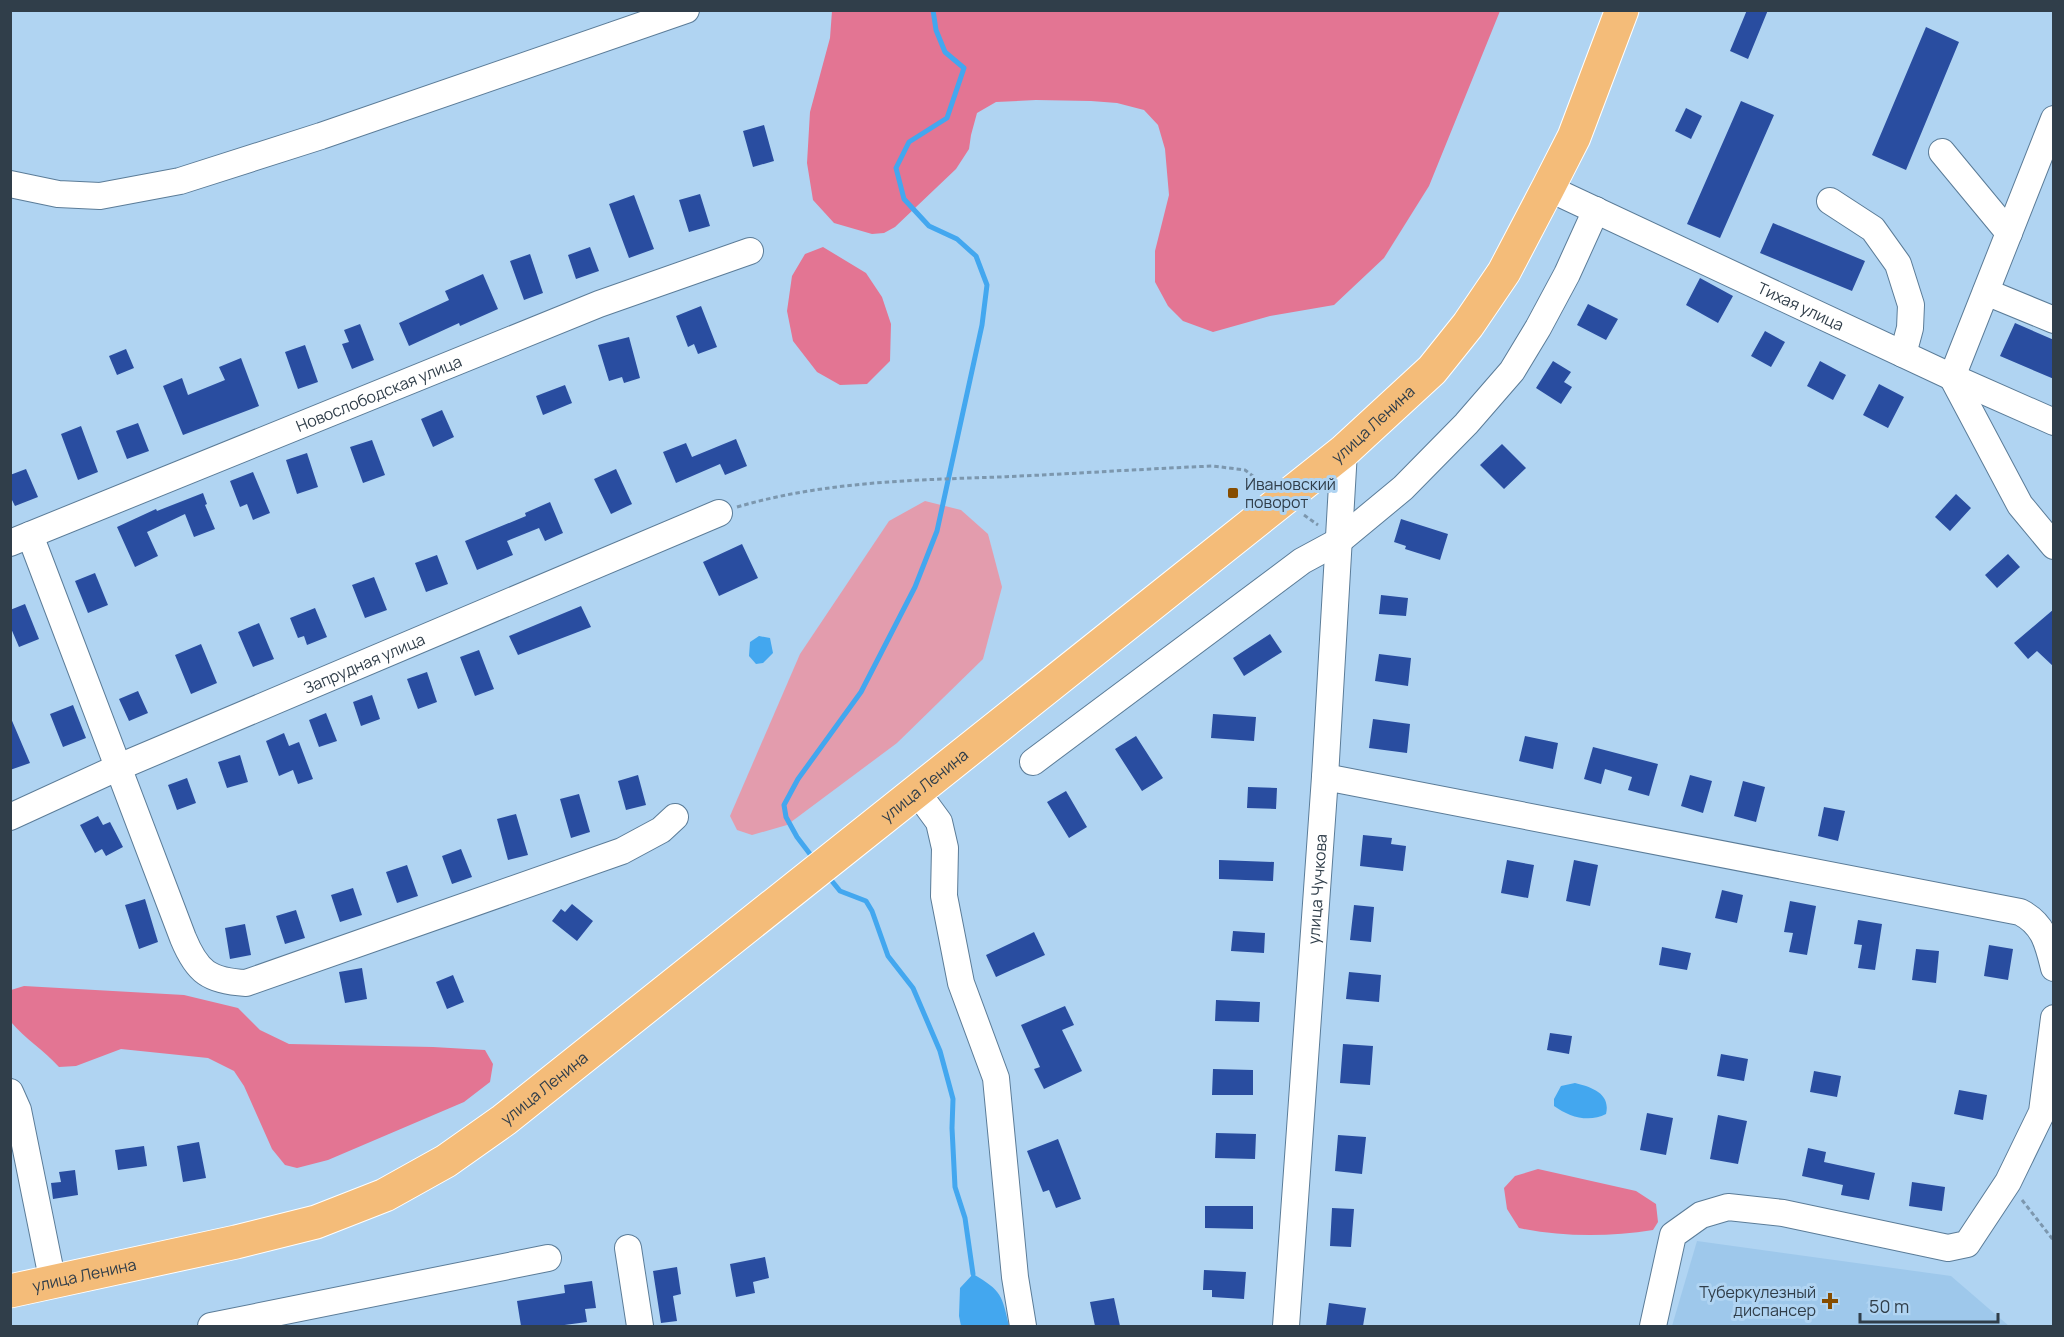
<svg xmlns="http://www.w3.org/2000/svg" width="2064" height="1337" font-family="Manrope,sans-serif">
<rect width="100%" height="100%" fill="#b0d4f2"/>
<!-- built -->
<path fill="#9ec8eb" d="M 1697,1241 L 1951,1276 L 2009,1326 L 1672,1326 Z"/>
<!-- green -->
<path fill="#e39cad" d="M 925,501 L 961,510 L 988,534 L 1002,587 L 983,659 L 897,743 L 787,825 L 752,835 L 737,830 L 730,816 L 800,654 L 889,521 Z"/>
<!-- forest -->
<path fill="#e37593" d="M 832,11 L 832,10 L 1500,11 L 1429,186 L 1384,258 L 1334,305 L 1270,316 L 1213,332 L 1183,321 L 1168,306 L 1155,282 L 1155,251 L 1169,195 L 1165,149 L 1158,125 L 1144,110 L 1117,103 L 1091,101 L 1036,100 L 996,102 L 977,113 L 971,135 L 969,149 L 956,169 L 895,227 L 884,233 L 872,234 L 834,223 L 813,200 L 807,163 L 810,112 L 830,38 Z
M 823,247 L 866,273 L 882,297 L 891,324 L 890,361 L 867,384 L 840,385 L 817,372 L 793,341 L 787,311 L 792,276 L 805,254 Z
M 24,986 L 184,995 L 238,1008 L 260,1030 L 289,1044 L 433,1047 L 485,1050 L 493,1064 L 490,1082 L 464,1102 L 328,1160 L 297,1168 L 285,1165 L 272,1149 L 244,1086 L 234,1071 L 208,1058 L 121,1049 L 76,1066 L 59,1067 C 44,1050 25,1039 11,1022 L 11,990 Z
M 1538,1169 L 1636,1191 L 1656,1204 L 1658,1222 L 1653,1230 C 1609,1237 1562,1237 1519,1228 L 1507,1209 L 1504,1188 L 1515,1176 Z"/>
<!-- water -->
<path fill="#43a7ef" d="M 759,636 L 770,638 L 773,653 L 763,663 L 756,664 L 749,656 L 750,642 Z
M 1575,1083 C 1591,1087 1611,1093 1606,1114 C 1589,1123 1569,1117 1554,1106 L 1554,1099 L 1561,1086 Z
M 973,1274 C 1002,1291 1002,1295 1009,1326 L 961,1326 L 959,1316 L 960,1288 Z"/>
<g fill="none" stroke-linecap="round" stroke-linejoin="round">
<!-- stream -->
<path stroke="#43a7ef" stroke-width="5" d="M 813,858 L 797,837 L 786,817 L 784,805 L 798,779 L 861,692 L 915,587 L 937,531 L 982,325 L 987,285 L 976,256 L 957,239 L 929,226 L 904,199 L 896,168 L 909,142 L 947,118 L 964,68 L 945,52 L 936,30 L 933,10
M 827,875 L 840,891 L 866,901 L 872,911 L 888,956 L 913,988 L 940,1051 L 953,1099 L 952,1128 L 955,1187 L 965,1218 L 973,1274"/>
</g>
<!-- building -->
<path fill="#294da0" d="M 1747,10 L 1768,10 L 1748,59 L 1730,51 Z
M 1926,27 L 1959,42 L 1906,170 L 1872,155 Z
M 1741,101 L 1774,115 L 1720,238 L 1687,224 Z
M 1686,108 L 1702,116 L 1691,139 L 1675,131 Z
M 764,125 L 774,161 L 753,167 L 743,131 Z
M 700,194 L 710,226 L 689,232 L 679,200 Z
M 634,195 L 654,249 L 629,258 L 609,204 Z
M 1773,223 L 1865,261 L 1852,291 L 1760,253 Z
M 590,247 L 599,271 L 576,279 L 568,255 Z
M 530,254 L 543,293 L 524,300 L 510,261 Z
M 483,274 L 498,309 L 460,326 L 459,323 L 409,346 L 399,323 L 449,300 L 445,291 Z
M 1700,278 L 1733,296 L 1718,323 L 1686,305 Z
M 1588,304 L 1618,319 L 1606,340 L 1577,325 Z
M 701,306 L 717,347 L 698,354 L 694,344 L 688,347 L 676,316 Z
M 2015,323 L 2054,340 L 2054,379 L 2000,356 Z
M 360,324 L 374,360 L 352,369 L 342,344 L 349,342 L 344,330 Z
M 1765,331 L 1785,342 L 1771,367 L 1751,356 Z
M 629,337 L 640,378 L 624,383 L 622,377 L 609,381 L 598,345 Z
M 305,345 L 318,382 L 298,389 L 285,352 Z
M 126,349 L 134,368 L 117,375 L 109,356 Z
M 241,358 L 259,406 L 183,435 L 163,386 L 182,378 L 188,395 L 225,380 L 219,367 Z
M 1553,361 L 1571,372 L 1564,382 L 1572,387 L 1561,404 L 1536,388 Z
M 1820,361 L 1846,375 L 1833,400 L 1807,386 Z
M 1879,384 L 1904,397 L 1888,428 L 1863,415 Z
M 565,385 L 572,403 L 543,415 L 536,396 Z
M 442,410 L 454,437 L 433,447 L 421,419 Z
M 138,423 L 149,451 L 127,459 L 116,431 Z
M 81,426 L 98,472 L 78,480 L 61,434 Z
M 736,439 L 747,466 L 725,475 L 720,464 L 676,483 L 663,452 L 686,443 L 692,457 Z
M 372,440 L 385,475 L 363,483 L 350,447 Z
M 1502,444 L 1526,468 L 1504,489 L 1480,465 Z
M 307,453 L 318,487 L 297,494 L 286,460 Z
M 26,469 L 38,497 L 15,506 L 10,496 L 10,475 Z
M 616,469 L 632,504 L 611,514 L 594,479 Z
M 253,472 L 270,513 L 253,520 L 247,504 L 240,507 L 230,481 Z
M 203,493 L 207,504 L 205,505 L 215,529 L 194,537 L 185,514 L 147,532 L 158,556 L 135,567 L 117,527 L 156,509 L 157,511 Z
M 1956,494 L 1971,508 L 1950,531 L 1935,517 Z
M 550,502 L 563,533 L 545,541 L 539,528 L 507,541 L 513,555 L 477,570 L 465,541 L 526,516 L 525,513 Z
M 1401,519 L 1448,534 L 1440,560 L 1405,549 L 1406,546 L 1394,542 Z
M 742,544 L 758,578 L 719,596 L 703,562 Z
M 2008,554 L 2020,567 L 1997,588 L 1985,575 Z
M 437,555 L 448,584 L 426,592 L 415,563 Z
M 95,573 L 108,605 L 88,613 L 75,581 Z
M 374,577 L 387,610 L 365,618 L 352,585 Z
M 1381,595 L 1408,598 L 1406,616 L 1379,614 Z
M 25,604 L 39,639 L 19,647 L 10,626 L 10,610 Z
M 581,606 L 591,627 L 518,655 L 509,636 Z
M 315,608 L 327,637 L 307,645 L 304,636 L 298,638 L 290,618 Z
M 2054,609 L 2054,667 L 2037,651 L 2028,659 L 2014,643 Z
M 259,623 L 274,659 L 253,667 L 238,632 Z
M 1270,634 L 1282,652 L 1244,676 L 1233,658 Z
M 201,644 L 217,683 L 191,694 L 175,655 Z
M 479,650 L 494,689 L 475,696 L 460,657 Z
M 1379,654 L 1411,658 L 1408,686 L 1375,681 Z
M 427,672 L 437,702 L 418,709 L 407,679 Z
M 138,691 L 148,713 L 129,721 L 119,699 Z
M 372,695 L 380,719 L 361,726 L 353,702 Z
M 73,705 L 86,738 L 63,747 L 50,714 Z
M 326,713 L 337,741 L 319,747 L 309,720 Z
M 1213,714 L 1256,717 L 1254,741 L 1211,738 Z
M 10,716 L 30,763 L 10,770 Z
M 1373,719 L 1410,724 L 1407,753 L 1369,748 Z
M 284,733 L 289,746 L 299,742 L 313,779 L 298,784 L 293,770 L 279,776 L 266,741 Z
M 1136,736 L 1163,778 L 1142,791 L 1115,749 Z
M 1525,736 L 1558,743 L 1553,769 L 1519,761 Z
M 1593,747 L 1658,764 L 1649,796 L 1628,790 L 1632,777 L 1605,769 L 1601,784 L 1584,779 Z
M 240,755 L 248,782 L 227,788 L 218,762 Z
M 638,775 L 646,805 L 626,810 L 618,781 Z
M 1690,775 L 1712,781 L 1703,813 L 1681,806 Z
M 187,778 L 196,803 L 177,810 L 168,785 Z
M 1743,781 L 1765,787 L 1756,822 L 1734,816 Z
M 1248,787 L 1277,788 L 1276,809 L 1247,808 Z
M 1066,791 L 1087,827 L 1069,838 L 1047,802 Z
M 579,794 L 590,832 L 571,838 L 560,799 Z
M 1824,807 L 1845,811 L 1838,841 L 1818,836 Z
M 516,814 L 528,855 L 508,860 L 497,819 Z
M 98,816 L 103,825 L 110,822 L 123,847 L 106,856 L 102,849 L 95,853 L 80,825 Z
M 1363,835 L 1392,838 L 1391,844 L 1406,846 L 1403,871 L 1360,866 Z
M 461,849 L 472,877 L 452,884 L 442,856 Z
M 1219,860 L 1274,862 L 1273,881 L 1219,879 Z
M 1507,860 L 1534,865 L 1528,898 L 1501,893 Z
M 1574,860 L 1598,865 L 1590,906 L 1566,901 Z
M 407,865 L 418,896 L 397,903 L 386,872 Z
M 353,888 L 362,915 L 340,922 L 331,895 Z
M 1722,890 L 1743,895 L 1737,923 L 1715,918 Z
M 145,899 L 158,942 L 139,949 L 125,905 Z
M 1790,901 L 1816,906 L 1807,955 L 1789,952 L 1793,933 L 1784,932 Z
M 572,904 L 593,921 L 577,941 L 552,921 L 561,909 L 565,912 Z
M 1354,905 L 1374,907 L 1371,942 L 1350,940 Z
M 296,910 L 305,938 L 285,944 L 276,916 Z
M 1858,920 L 1882,924 L 1875,970 L 1858,968 L 1862,945 L 1854,944 Z
M 245,924 L 251,955 L 230,959 L 225,928 Z
M 1233,931 L 1265,933 L 1264,953 L 1231,951 Z
M 1034,932 L 1045,955 L 996,977 L 986,955 Z
M 1989,945 L 2013,949 L 2008,980 L 1984,976 Z
M 1662,947 L 1691,953 L 1687,970 L 1659,965 Z
M 1916,949 L 1939,951 L 1936,983 L 1912,980 Z
M 362,968 L 367,999 L 345,1003 L 339,972 Z
M 1349,972 L 1381,975 L 1379,1002 L 1346,999 Z
M 453,975 L 464,1002 L 447,1009 L 436,982 Z
M 1216,1000 L 1260,1002 L 1259,1022 L 1215,1021 Z
M 1065,1006 L 1074,1025 L 1062,1030 L 1082,1071 L 1044,1089 L 1034,1069 L 1040,1067 L 1021,1025 Z
M 1550,1033 L 1572,1036 L 1569,1054 L 1547,1050 Z
M 1343,1044 L 1373,1046 L 1370,1085 L 1340,1083 Z
M 1721,1054 L 1748,1059 L 1744,1081 L 1717,1076 Z
M 1213,1069 L 1253,1070 L 1253,1095 L 1212,1095 Z
M 1814,1071 L 1841,1076 L 1837,1097 L 1810,1092 Z
M 1959,1090 L 1987,1095 L 1983,1120 L 1954,1114 Z
M 1647,1113 L 1673,1118 L 1666,1155 L 1640,1150 Z
M 1718,1115 L 1747,1121 L 1738,1164 L 1710,1159 Z
M 1216,1133 L 1256,1134 L 1255,1159 L 1215,1158 Z
M 1338,1135 L 1366,1137 L 1362,1174 L 1335,1171 Z
M 1058,1139 L 1081,1199 L 1056,1208 L 1049,1190 L 1043,1192 L 1027,1151 Z
M 199,1142 L 206,1178 L 183,1182 L 177,1146 Z
M 144,1146 L 147,1166 L 118,1170 L 115,1150 Z
M 1808,1148 L 1826,1152 L 1824,1162 L 1875,1173 L 1869,1200 L 1841,1195 L 1843,1185 L 1802,1176 Z
M 75,1170 L 78,1195 L 53,1199 L 51,1183 L 61,1182 L 59,1172 Z
M 1912,1182 L 1945,1187 L 1942,1211 L 1909,1206 Z
M 1205,1206 L 1253,1206 L 1253,1229 L 1205,1228 Z
M 1332,1208 L 1354,1209 L 1351,1247 L 1330,1246 Z
M 765,1257 L 769,1278 L 753,1282 L 755,1293 L 736,1297 L 730,1264 Z
M 677,1267 L 681,1294 L 673,1296 L 677,1321 L 661,1323 L 653,1271 Z
M 1204,1270 L 1246,1272 L 1244,1299 L 1212,1297 L 1212,1290 L 1203,1290 Z
M 592,1281 L 596,1308 L 585,1309 L 587,1322 L 557,1326 L 521,1326 L 517,1301 L 565,1293 L 564,1285 Z
M 1114,1298 L 1120,1326 L 1095,1326 L 1090,1302 Z
M 1329,1303 L 1366,1308 L 1363,1326 L 1326,1326 Z"/>
<g fill="none" stroke-linecap="round" stroke-linejoin="round">
<defs>
<g id="minor">
<path d="M 2054,119 L 1952,377 L 2020,505 L 2054,546"/>
<path d="M 1942,152 L 2009,233"/>
<path d="M 10,184 L 58,194 L 100,196 L 180,181 L 321,136 L 686,10"/>
<path id="s1" d="M 1548,188 L 1952,377 L 2054,422"/>
<path d="M 1830,201 L 1873,229 L 1898,264 L 1911,305 L 1910,328 L 1903,354"/>
<path d="M 1986,292 L 2054,320"/>
<path d="M 30,535 L 183,938 C 197,972 209,981 246,983 L 622,851 L 661,830 L 675,817"/>
<path id="s2" d="M 10,543 L 599,304 L 750,251"/>
<path d="M 1033,762 L 1302,561 L 1339,541 L 1403,488 L 1466,424 L 1512,371 L 1538,328 L 1567,274 L 1596,210"/>
<path d="M 1325,777 L 2020,912 C 2044,924 2048,944 2054,968"/>
<path d="M 917,792 L 939,822 L 945,848 L 944,896 L 961,983 L 996,1078 L 1015,1277 L 1023,1326"/>
<path id="s3" d="M 10,817 L 119,767 L 719,513"/>
<path d="M 10,1092 L 18,1110 L 53,1283"/>
<path d="M 628,1248 L 640,1326"/>
<path d="M 211,1326 L 548,1258"/>
<path id="s4" d="M 1286,1326 L 1325,777 L 1344,451"/>
<path d="M 1653,1326 L 1673,1235 L 1701,1215 L 1728,1207 L 1783,1213 L 1948,1248 L 1967,1244 L 2008,1182 L 2042,1112 L 2054,1018"/>
</g>
<g id="major">
<path id="s5" d="M 10,1291 L 236,1242 L 316,1222 L 385,1195 L 446,1161 L 504,1120 L 1344,451 L 1432,370 L 1468,325 L 1504,272 L 1548,188 L 1574,137 L 1622,10"/>
</g>
</defs>
<!-- minor casing -->
<use href="#minor" stroke="#5b7c98" stroke-width="28"/>
<!-- major casing -->
<use href="#major" stroke="#fff" stroke-width="35"/>
<!-- path -->
<path stroke="#7c97ae" stroke-width="3" stroke-dasharray="4.5 3" stroke-linecap="butt" d="M 737,507 C 822,482 911,480 999,477 C 1070,474 1141,469 1213,466 L 1245,470 L 1263,484
M 1304,515 L 1318,525
M 2022,1200 L 2054,1241"/>
<!-- minor -->
<use href="#minor" stroke="#fff" stroke-width="26"/>
<!-- major -->
<use href="#major" stroke="#f4bc79" stroke-width="33"/>
</g>
<!-- markers -->
<g fill="#864d00" stroke="#b0d4f2" stroke-width="2">
<rect x="1227" y="487" width="12" height="12" rx="3"/>
<path d="M1827 1292h6v6h6v6h-6v6h-6v-6h-6v-6h6z"/>
</g>
<g text-anchor="middle" dominant-baseline="central" stroke-width="6" stroke-linejoin="round" paint-order="stroke">
<!-- street labels -->
<g font-size="16" fill="#303e4a" stroke="#b0d4f2">
<text stroke="none"><textPath href="#s1" startOffset="279">Тихая улица</textPath></text>
<text stroke="none"><textPath href="#s2" startOffset="398">Новослободская улица</textPath></text>
<text stroke="none"><textPath href="#s5" startOffset="1642">улица Ленина</textPath></text>
<text stroke="none"><textPath href="#s3" startOffset="386">Запрудная улица</textPath></text>
<text stroke="none"><textPath href="#s5" startOffset="1066">улица Ленина</textPath></text>
<text stroke="none"><textPath href="#s4" startOffset="438">улица Чучкова</textPath></text>
<text stroke="none"><textPath href="#s5" startOffset="580">улица Ленина</textPath></text>
<text stroke="none"><textPath href="#s5" startOffset="76">улица Ленина</textPath></text>
</g>
<!-- poi labels -->
<g font-size="16" fill="#303e4a" stroke="#b0d4f2" text-anchor="start">
<text x="1245" y="484">Ивановский<tspan x="1245" dy="18">поворот</tspan></text>
<text x="1816" y="1292" text-anchor="end">Туберкулезный<tspan x="1816" dy="18">диспансер</tspan></text>
</g>
</g>
<!-- border -->
<rect width="2064" height="1337" fill="none" stroke="#303e4a" stroke-width="24"/>
<!-- scale -->
<path d="M1860 1313v9h138v-9" fill="none" stroke="#303e4a" stroke-width="3"/>
<text x="1869" y="1313" font-size="18" fill="#303e4a" stroke="#b0d4f2" stroke-width="4.5" paint-order="stroke">50 m</text>
</svg>
